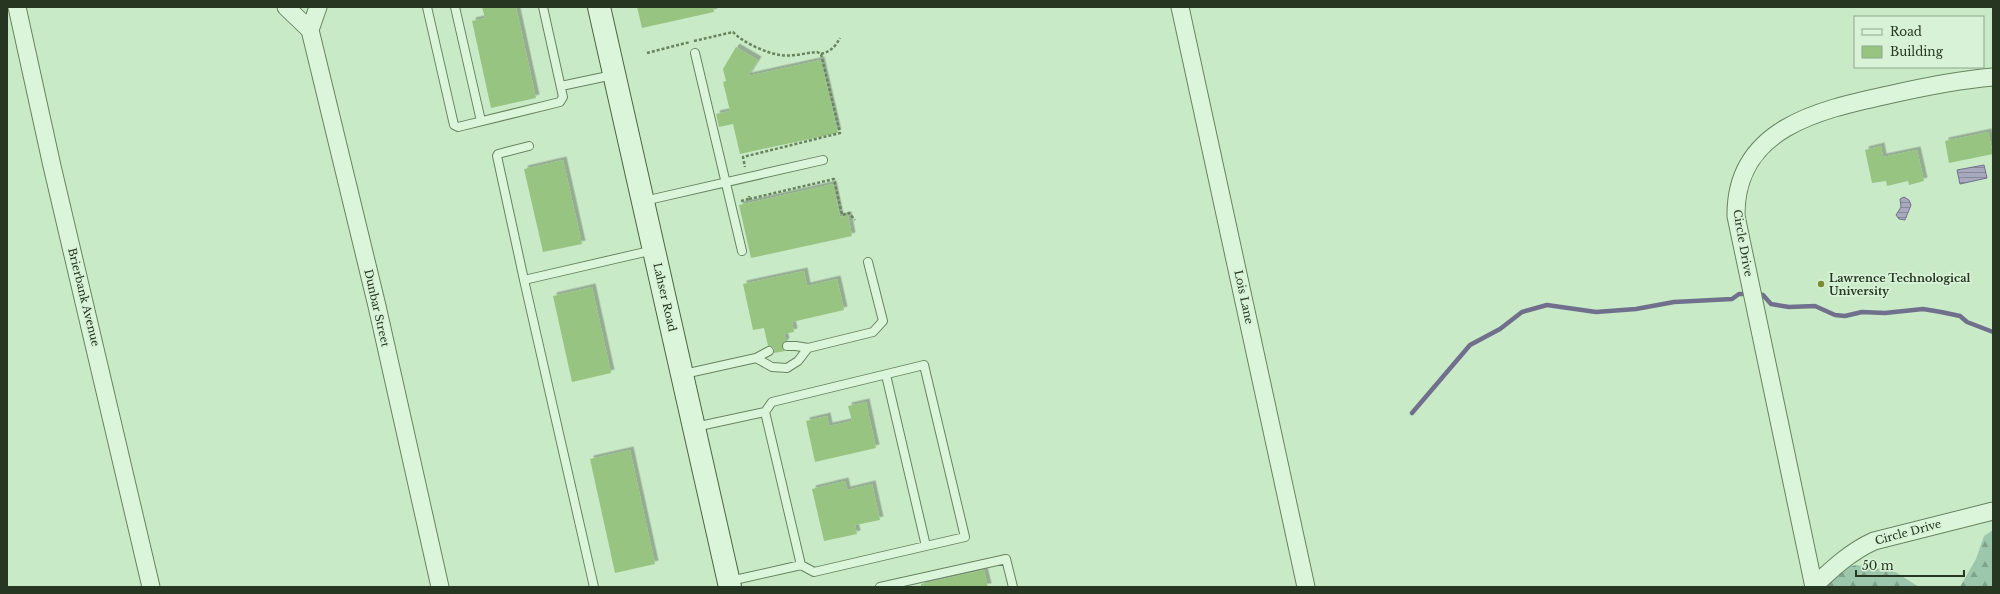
<svg xmlns="http://www.w3.org/2000/svg" width="2000" height="594" font-family="'Libre Baskerville',serif">
<defs>
<pattern id="forest-firs" width="22" height="20" patternUnits="userSpaceOnUse"><rect width="22" height="20" fill="#9cc7ac"/><path d="M5 1l3.5 6h-7zM16 11l3.5 6h-7z" fill="#7fa28c"/></pattern>
<pattern id="water-rules" width="6" height="5" patternUnits="userSpaceOnUse"><rect width="6" height="5" fill="#a8a9be"/><path d="M0 2.5h6" fill="none" stroke="#898a9a"/></pattern>
<filter id="shadow"><feDropShadow dx="3.5" dy="-3.5" stdDeviation="0" flood-color="#0004"/></filter>
</defs>
<rect width="100%" height="100%" fill="#c9eac7"/>
<!-- forest -->
<path fill="url(#forest-firs)" d="M 1993,530 L 1993,587 L 1960,587 L 1976,559 L 1984,536 Z
M 1856,565 L 1894,571 L 1919,587 L 1823,587 L 1836,571 Z"/>
<!-- water -->
<path fill="url(#water-rules)" stroke="#70708c" d="M 1984,165 L 1987,178 L 1960,184 L 1957,170 Z
M 1904,197 L 1909,200 L 1911,205 L 1905,220 L 1899,219 L 1896,215 L 1901,207 L 1900,199 Z"/>
<g fill="none" stroke-linecap="round" stroke-linejoin="round">
<!-- stream -->
<path stroke="#70708c" stroke-width="4.5" d="M 1756,294 L 1763,295 L 1771,304 L 1789,307 L 1815,306 L 1835,315 L 1845,316 L 1862,312 L 1885,313 L 1923,309 L 1941,312 L 1960,316 L 1967,322 L 1993,332
M 1412,413 L 1470,345 L 1500,329 L 1522,312 L 1547,305 L 1596,312 L 1636,309 L 1674,302 L 1732,299 L 1739,294 L 1749,294"/>
</g>
<!-- building -->
<path fill="#98c481" filter="url(#shadow)" d="M 482,7 L 516,7 L 536,98 L 491,108 L 472,21 L 485,18 Z
M 637,7 L 713,7 L 714,12 L 642,28 Z
M 736,47 L 758,60 L 748,76 L 821,60 L 838,133 L 740,154 L 733,124 L 719,127 L 716,114 L 730,111 L 723,82 L 726,81 L 723,69 Z
M 1988,132 L 1993,154 L 1949,163 L 1945,141 Z
M 1881,146 L 1883,157 L 1917,150 L 1924,181 L 1909,185 L 1908,181 L 1887,186 L 1886,181 L 1872,183 L 1865,150 Z
M 563,160 L 582,244 L 543,252 L 524,169 Z
M 833,184 L 840,217 L 848,215 L 852,236 L 751,258 L 739,205 Z
M 804,271 L 807,286 L 837,279 L 844,310 L 792,322 L 794,332 L 784,334 L 786,341 L 782,346 L 785,351 L 774,353 L 774,348 L 768,346 L 764,328 L 753,330 L 743,284 Z
M 592,287 L 611,373 L 572,382 L 553,296 Z
M 866,402 L 876,448 L 815,462 L 806,421 L 827,416 L 829,426 L 852,421 L 848,406 Z
M 630,450 L 655,564 L 615,573 L 590,459 Z
M 845,481 L 847,490 L 872,484 L 880,520 L 855,525 L 857,534 L 824,541 L 812,489 Z
M 984,570 L 988,587 L 921,587 L 921,584 Z"/>
<g fill="none" stroke-linecap="round" stroke-linejoin="round">
<defs>
<path id="service" d="M 427,7 L 454,125 L 458,127 L 560,102 L 563,97 L 543,7
M 455,7 L 481,121
M 695,53 L 742,251
M 561,86 L 613,75
M 644,201 L 823,160
M 524,280 L 497,156 L 498,154 L 529,146
M 787,346 L 796,346 L 808,348
M 756,358 L 769,351
M 684,374 L 756,358 L 772,367 L 787,368 L 798,361 L 808,348 L 873,332 L 883,321 L 868,262
M 765,412 L 801,565 L 814,572 L 926,546 L 886,375
M 695,427 L 765,412 L 772,402 L 924,365 L 965,537 L 926,546
M 730,581 L 801,565
M 594,587 L 524,280 L 654,250
M 880,587 L 1006,559 L 1013,587"/>
<path id="minor" d="M 17,7 L 52,166 L 151,587
M 286,7 L 310,30
M 318,7 L 310,30 L 377,306 L 440,587
M 1180,7 L 1306,587
M 1814,586 C 1833,568 1850,552 1874,541 L 1993,511
M 1814,587 L 1736,216 C 1735,128 1819,110 1888,95 C 1923,87 1957,80 1993,77"/>
<path id="secondary" d="M 599,7 L 730,587"/>
</defs>
<!-- service casing -->
<use href="#service" stroke="#67845f" stroke-width="10"/>
<!-- minor casing -->
<use href="#minor" stroke="#67845f" stroke-width="19"/>
<!-- secondary casing -->
<use href="#secondary" stroke="#4b6642" stroke-width="24"/>
<!-- path -->
<path stroke="#67845f" stroke-width="2.5" stroke-dasharray="3 2" stroke-linecap="butt" d="M 694,41 L 733,32 C 742,42 766,53 780,55 C 792,57 805,53 817,52 L 821,54 L 840,133 L 743,157 L 745,167
M 647,53 L 690,42
M 821,54 C 831,51 835,47 840,38
M 749,199 L 834,179 L 842,215 L 849,213 L 855,220
M 741,201 L 749,199 L 749,196"/>
<!-- service -->
<use href="#service" stroke="#dbf5da" stroke-width="8"/>
<!-- minor -->
<use href="#minor" stroke="#dbf5da" stroke-width="17"/>
<!-- secondary -->
<use href="#secondary" stroke="#dbf5da" stroke-width="22"/>
</g>
<!-- markers -->
<circle fill="#788d35" stroke="#d7f2d6" stroke-width="1.5" cx="1821" cy="284" r="4"/>
<g text-anchor="middle" dominant-baseline="central" stroke-width="3.5" stroke-linejoin="round" paint-order="stroke">
<!-- street labels -->
<g font-size="11" fill="#263621" stroke="#d7f2d6">
<text transform="translate(1743 243) rotate(80)">Circle Drive</text>
<text transform="translate(84 297) rotate(76)">Brierbank Avenue</text>
<text transform="translate(665 297) rotate(77)">Lahser Road</text>
<text transform="translate(1244 297) rotate(78)">Lois Lane</text>
<text transform="translate(377 308) rotate(77)">Dunbar Street</text>
<text transform="translate(1908 532) rotate(-15)">Circle Drive</text>
</g>
<!-- poi labels -->
<g font-size="11" font-weight="bold" fill="#263621" stroke="#d7f2d6" text-anchor="start">
<text x="1829" y="278">Lawrence Technological<tspan x="1829" dy="13">University</tspan></text>
</g>
</g>
<!-- border -->
<rect width="2000" height="594" fill="none" stroke="#263621" stroke-width="16"/>
<!-- legend -->
<rect x="1854" y="16" width="130" height="52" fill="#d7f2d6" stroke="#90a78e"/>
<rect x="1862" y="29" width="20" height="6" fill="#dbf5da" stroke="#90a78e"/>
<text x="1890" y="36" font-size="12" fill="#263621">Road</text>
<rect x="1862" y="46" width="20" height="12" fill="#98c481" stroke="#90a78e"/>
<text x="1890" y="56" font-size="12" fill="#263621">Building</text>
<!-- scale -->
<path d="M1856 570v6h108v-6" fill="none" stroke="#263621" stroke-width="2"/>
<text x="1862" y="570" font-size="12" fill="#263621" stroke="#d7f2d6" stroke-width="3" paint-order="stroke">50 m</text>
</svg>
